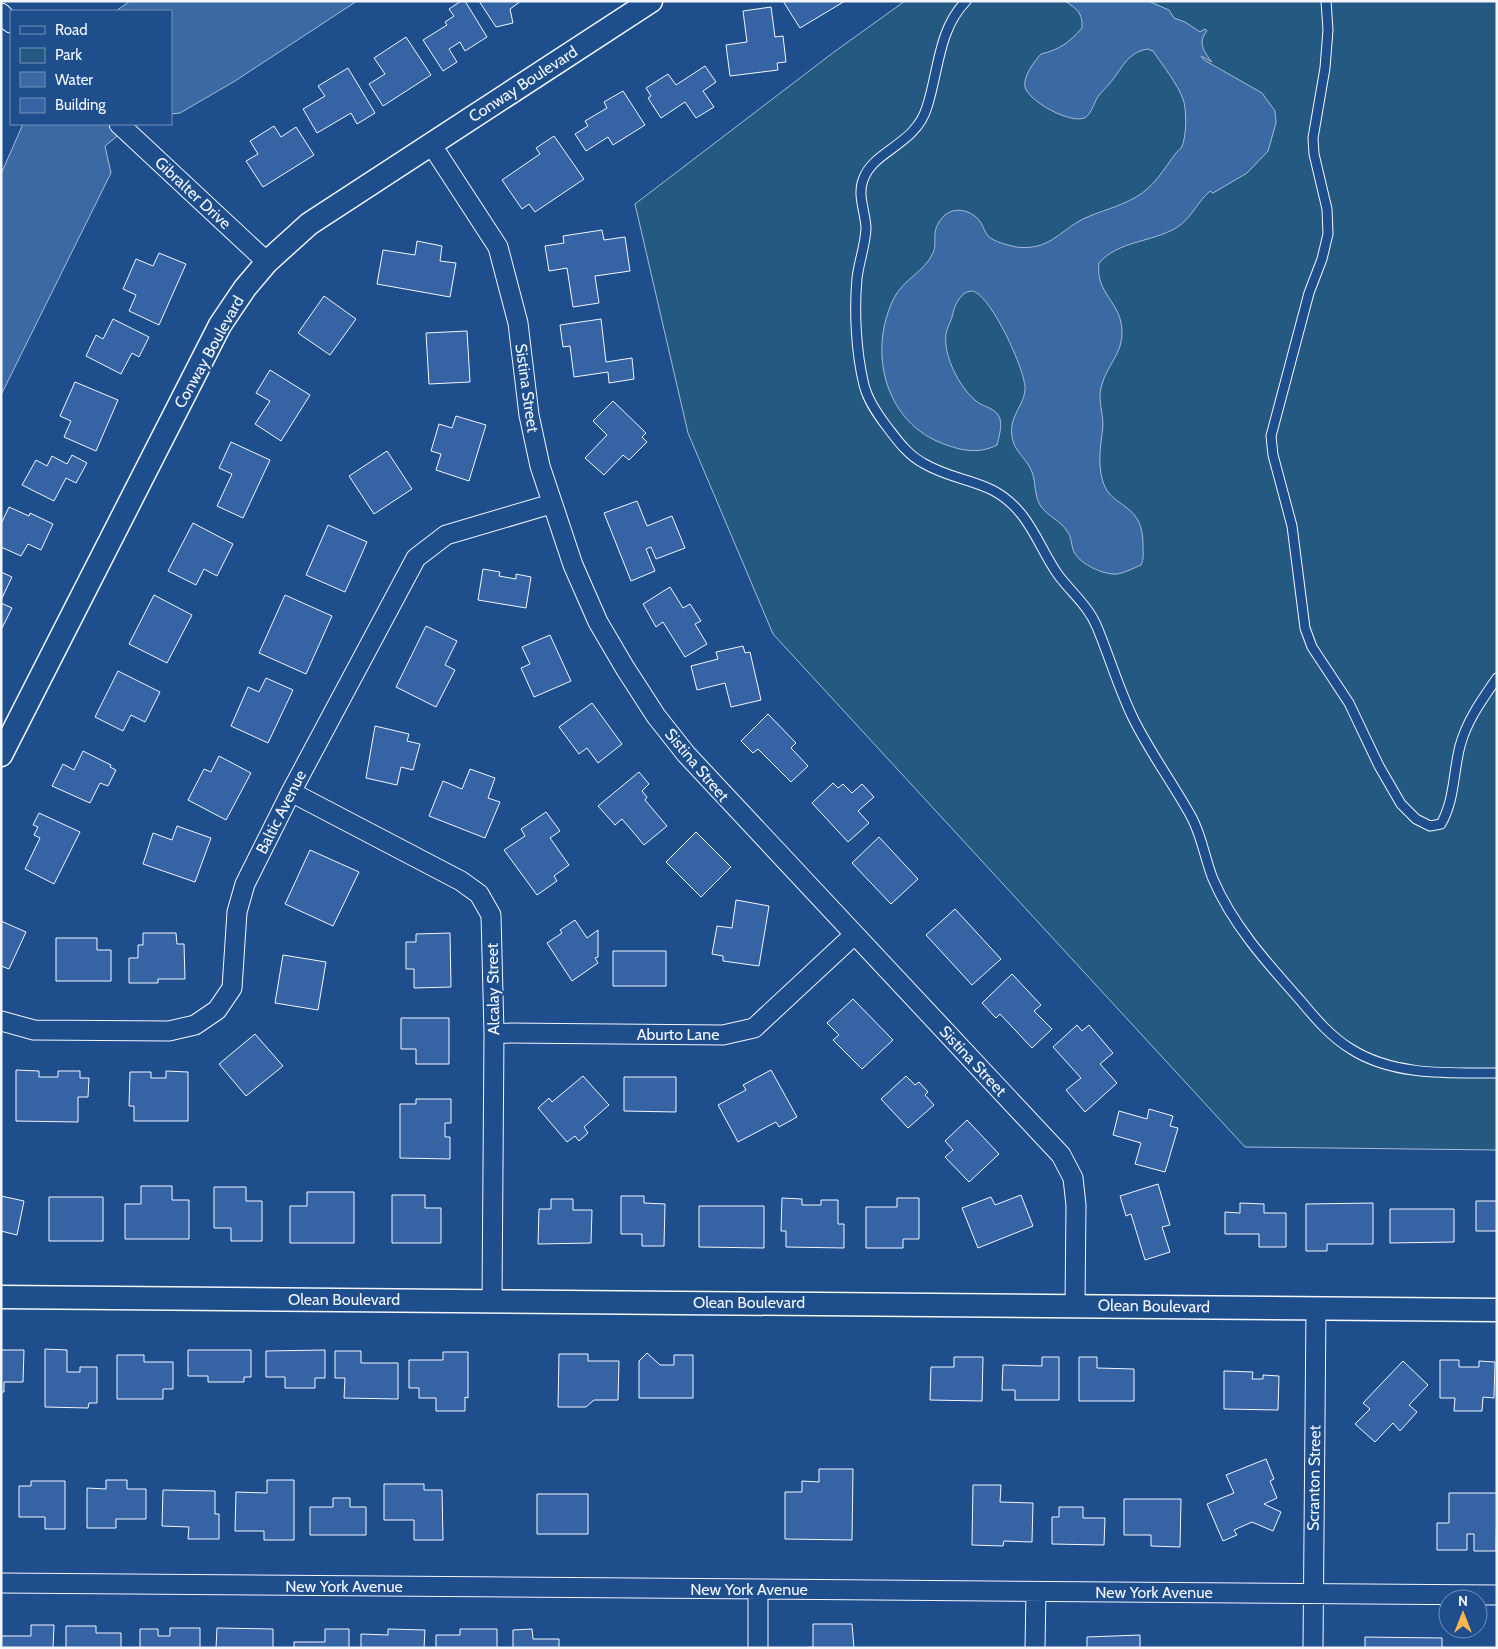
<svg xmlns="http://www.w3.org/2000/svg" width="1498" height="1649" font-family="Cabin,sans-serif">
<rect width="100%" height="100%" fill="#1f4e8c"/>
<!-- green -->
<path fill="#245a82" stroke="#a8bbd7" d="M 905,1 L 1497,1 L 1497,1150 L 1245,1147 L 773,634 L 688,433 L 635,204 L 834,52 Z"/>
<!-- water -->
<path fill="#3b69a3" stroke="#a8bbd7" d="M 130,1 L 357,1 L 235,81 L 180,113 L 171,114 L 171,11 L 116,11 Z
M 1065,1 L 1148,1 L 1169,10 L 1174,18 L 1185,22 L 1200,32 L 1205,29 L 1207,31 C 1197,42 1204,52 1212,62 L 1201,56 L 1204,60 L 1262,93 L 1275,111 L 1276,123 L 1268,151 L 1247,173 L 1213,193 L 1210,191 C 1197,202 1192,218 1176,228 C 1152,242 1118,241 1099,263 C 1095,294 1122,302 1122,332 C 1123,352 1107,366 1102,384 C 1097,398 1103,412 1103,425 C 1101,445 1097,462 1103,482 C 1112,510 1144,501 1143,547 C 1143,554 1144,559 1141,565 C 1134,568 1124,573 1117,574 C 1103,575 1080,564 1074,552 C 1071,546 1072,537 1067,531 C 1060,520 1047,516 1040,505 C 1034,495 1036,482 1032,472 C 1028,461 1018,454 1014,444 C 1005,419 1023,409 1025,390 C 1027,373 989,290 971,291 C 961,292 955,304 953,313 C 952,320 947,327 946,334 C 943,356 960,388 976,401 C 984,408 996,407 1000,419 C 1002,427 999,437 997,445 C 978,455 958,450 939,442 C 884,419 868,350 894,298 C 903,280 925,271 933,253 C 938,242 930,232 942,218 C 952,206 969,209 979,220 C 983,225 984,231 988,236 C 994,242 1008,245 1016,247 C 1049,251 1058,232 1083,219 C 1100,211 1119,207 1136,197 C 1154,187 1164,169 1176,153 C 1177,151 1180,150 1181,148 C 1187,138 1187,109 1183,99 C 1177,83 1163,66 1153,51 L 1148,49 C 1127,52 1122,69 1110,83 C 1106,88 1101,92 1097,98 C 1094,104 1091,113 1086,117 C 1073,126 1028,101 1025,87 C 1023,76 1034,62 1041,54 C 1059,50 1070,42 1082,28 C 1083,13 1077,9 1065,1 Z
M 23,124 L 132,124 L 105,146 L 111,173 L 1,395 L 1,174 Z"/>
<!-- building -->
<path fill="#3563a3" stroke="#f2f6ff" d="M 461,1 L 465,1 L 487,37 L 465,51 L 460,42 L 449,49 L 457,62 L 443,71 L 423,40 L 447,25 L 445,22 L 454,16 L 449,9 Z
M 479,1 L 521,1 L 510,9 L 513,23 L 496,27 Z
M 783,1 L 845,1 L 800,28 Z
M 771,7 L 775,37 L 783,36 L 786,62 L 777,63 L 778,70 L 730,76 L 726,45 L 747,42 L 743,11 Z
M 406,37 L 431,75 L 383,106 L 369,84 L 385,74 L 374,58 Z
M 705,66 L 716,82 L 703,91 L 714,107 L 696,118 L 685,102 L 661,118 L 648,98 L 651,96 L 646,88 L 668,74 L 676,85 Z
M 348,68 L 375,113 L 357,124 L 351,113 L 317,133 L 303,109 L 325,96 L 318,86 Z
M 623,91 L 645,125 L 613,145 L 608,137 L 586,151 L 575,134 L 588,126 L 585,121 L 607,108 L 604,102 Z
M 274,126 L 281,137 L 296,127 L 314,155 L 263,187 L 246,161 L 258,154 L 250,141 Z
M 554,136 L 584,179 L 535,212 L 529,204 L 522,209 L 502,180 L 540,154 L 536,148 Z
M 602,230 L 604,240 L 625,237 L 630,271 L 595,276 L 599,303 L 573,307 L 567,268 L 549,271 L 545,246 L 564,243 L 563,236 Z
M 417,241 L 442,246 L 440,261 L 456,263 L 450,297 L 377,284 L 383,250 L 415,255 Z
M 159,253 L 186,264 L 159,325 L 129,311 L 136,295 L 123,289 L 136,259 L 153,266 Z
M 324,296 L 356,319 L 330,355 L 298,333 Z
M 113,319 L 149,337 L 139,357 L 132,353 L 121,374 L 86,356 L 96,335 L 103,339 Z
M 601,319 L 606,362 L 632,358 L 634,379 L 609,383 L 608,372 L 574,377 L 570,346 L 563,347 L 560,325 Z
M 467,331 L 470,382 L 429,384 L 426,333 Z
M 270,370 L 310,395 L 281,441 L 255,424 L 270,401 L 256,393 Z
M 75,382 L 118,400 L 96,451 L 64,437 L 71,421 L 60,416 Z
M 613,401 L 646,433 L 642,437 L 647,442 L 629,460 L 623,455 L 604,475 L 585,458 L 607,435 L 593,421 Z
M 456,416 L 486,425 L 469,481 L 436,470 L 441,454 L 431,451 L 439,424 L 452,428 Z
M 231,442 L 270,460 L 243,518 L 217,506 L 232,474 L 219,468 Z
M 387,451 L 412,489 L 374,514 L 349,476 Z
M 72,455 L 87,463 L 76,483 L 66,478 L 54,501 L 22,485 L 36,460 L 47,466 L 52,456 L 67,464 Z
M 637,501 L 647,526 L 672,516 L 685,548 L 656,559 L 651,547 L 646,549 L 655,571 L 631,581 L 604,513 Z
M 9,507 L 29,516 L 30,513 L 53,524 L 41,550 L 28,544 L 21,556 L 1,547 L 1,524 Z
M 193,523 L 233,544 L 217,576 L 204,569 L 196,585 L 168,571 Z
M 328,525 L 367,542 L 345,592 L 306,575 Z
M 483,569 L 500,572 L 499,576 L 516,579 L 516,574 L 531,577 L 526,608 L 478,600 Z
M 1,572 L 12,577 L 1,600 Z
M 670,587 L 683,608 L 690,604 L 701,621 L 695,624 L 707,644 L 685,657 L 663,622 L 656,627 L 643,604 Z
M 154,595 L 192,615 L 167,663 L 129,644 Z
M 285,595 L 332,616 L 306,674 L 259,653 Z
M 1,603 L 12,608 L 1,630 Z
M 426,626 L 457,641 L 445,665 L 455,670 L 436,707 L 396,687 Z
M 550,635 L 571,681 L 534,697 L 521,668 L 530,664 L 522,647 Z
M 743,646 L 745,653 L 750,652 L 761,700 L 731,707 L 725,683 L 697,690 L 691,666 L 718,659 L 716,652 Z
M 118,671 L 160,692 L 145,722 L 131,715 L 123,731 L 95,717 Z
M 266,678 L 293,690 L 268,743 L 231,726 L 248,687 L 259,692 Z
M 592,703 L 622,744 L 598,763 L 587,748 L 579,754 L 559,727 Z
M 768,714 L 796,743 L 791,748 L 808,766 L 791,782 L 758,749 L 753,753 L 741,741 Z
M 375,726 L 409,734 L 407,741 L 420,744 L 413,770 L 401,767 L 397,785 L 366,778 Z
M 83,751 L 111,765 L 110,767 L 116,770 L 108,786 L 100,783 L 90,803 L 52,786 L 63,764 L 74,770 Z
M 219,756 L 251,773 L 226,820 L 188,800 L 204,769 L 211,772 Z
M 470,769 L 495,778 L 488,798 L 500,802 L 485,838 L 429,816 L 443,781 L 462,789 Z
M 639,772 L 649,784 L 642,791 L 647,797 L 645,800 L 667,826 L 644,845 L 622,819 L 615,825 L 598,806 Z
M 833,783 L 838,788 L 843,784 L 852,793 L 862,784 L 874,797 L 858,811 L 869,823 L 848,842 L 812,803 Z
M 546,812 L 560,831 L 550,838 L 569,865 L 554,876 L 557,881 L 537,895 L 504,850 L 525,836 L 521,829 Z
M 39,813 L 80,832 L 54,884 L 25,869 L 40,838 L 34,835 L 38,827 L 33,825 Z
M 177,826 L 211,838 L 195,882 L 143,864 L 153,833 L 172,840 Z
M 696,832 L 731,867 L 701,897 L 666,862 Z
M 879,837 L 918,879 L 891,904 L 852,863 Z
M 310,850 L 359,872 L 333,926 L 285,904 Z
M 736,900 L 769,906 L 759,966 L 723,961 L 723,956 L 712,954 L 717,926 L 732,928 Z
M 955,909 L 1001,959 L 972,985 L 926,935 Z
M 575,920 L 587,938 L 598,930 L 598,957 L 595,958 L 598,963 L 572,981 L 547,943 L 562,933 L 560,930 Z
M 1,921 L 26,932 L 9,969 L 1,966 Z
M 143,933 L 176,933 L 177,944 L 184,944 L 185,979 L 158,979 L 158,983 L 129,983 L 129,958 L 138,958 L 138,945 L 143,945 Z
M 450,933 L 451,987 L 414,988 L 414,969 L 406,969 L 406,942 L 416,942 L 416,934 Z
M 56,938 L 97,938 L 97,950 L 111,950 L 111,981 L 56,981 Z
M 613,951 L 666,951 L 666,986 L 613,986 Z
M 283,955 L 326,962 L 318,1010 L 275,1003 Z
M 1012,974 L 1041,1005 L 1034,1011 L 1052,1029 L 1032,1048 L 1000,1014 L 996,1018 L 982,1003 Z
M 853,999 L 893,1040 L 862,1069 L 833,1040 L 839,1035 L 827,1023 Z
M 401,1018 L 449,1018 L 449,1064 L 416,1064 L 416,1049 L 401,1049 Z
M 1077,1025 L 1082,1031 L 1089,1025 L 1113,1053 L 1100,1064 L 1117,1083 L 1085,1112 L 1066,1090 L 1081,1078 L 1053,1047 Z
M 255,1034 L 283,1066 L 246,1096 L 219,1064 Z
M 16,1070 L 39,1071 L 39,1077 L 58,1077 L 58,1071 L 80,1071 L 80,1078 L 89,1078 L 88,1097 L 78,1097 L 78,1122 L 16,1121 Z
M 771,1070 L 797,1117 L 779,1127 L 776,1122 L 738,1142 L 718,1105 L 746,1090 L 743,1085 Z
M 166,1071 L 188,1072 L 188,1121 L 134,1121 L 134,1106 L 129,1106 L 130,1072 L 151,1072 L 151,1078 L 166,1078 Z
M 583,1076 L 609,1105 L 584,1127 L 588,1133 L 579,1141 L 575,1136 L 567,1142 L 538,1108 L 549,1098 L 552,1102 Z
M 906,1076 L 915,1085 L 919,1082 L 928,1092 L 925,1095 L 934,1105 L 908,1128 L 881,1099 Z
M 624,1077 L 676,1077 L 676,1112 L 624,1111 Z
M 416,1099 L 451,1099 L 451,1123 L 445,1123 L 445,1137 L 450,1137 L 450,1159 L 400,1158 L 400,1104 L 416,1104 Z
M 1149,1109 L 1173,1116 L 1170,1126 L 1178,1128 L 1165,1172 L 1135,1164 L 1141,1143 L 1113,1135 L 1119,1111 L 1147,1119 Z
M 967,1120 L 999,1154 L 969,1182 L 945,1157 L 953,1150 L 945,1141 Z
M 1158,1184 L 1170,1225 L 1162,1227 L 1170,1252 L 1145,1260 L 1131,1214 L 1126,1216 L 1120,1196 Z
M 141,1186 L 172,1186 L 172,1200 L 189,1200 L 189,1239 L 125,1239 L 125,1204 L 141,1204 Z
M 214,1187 L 246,1187 L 246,1201 L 262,1201 L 262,1241 L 231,1241 L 231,1228 L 214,1228 Z
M 307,1192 L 354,1192 L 354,1243 L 290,1243 L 290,1206 L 307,1206 Z
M 392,1195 L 425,1195 L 425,1208 L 441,1208 L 441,1243 L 392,1243 Z
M 1021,1195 L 1033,1226 L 978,1248 L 962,1208 L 991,1197 L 995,1205 Z
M 1,1196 L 24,1201 L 17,1235 L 1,1231 Z
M 621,1196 L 644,1196 L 644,1203 L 665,1204 L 664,1246 L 642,1246 L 642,1234 L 621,1234 Z
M 49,1197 L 103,1197 L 103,1241 L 49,1241 Z
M 782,1198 L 802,1199 L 802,1205 L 821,1205 L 821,1200 L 838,1200 L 838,1224 L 844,1224 L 844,1248 L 786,1247 L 786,1231 L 781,1231 Z
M 897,1198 L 919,1198 L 919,1239 L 903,1239 L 903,1248 L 866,1248 L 866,1207 L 897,1207 Z
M 551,1199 L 573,1199 L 573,1210 L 592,1210 L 591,1243 L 538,1244 L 539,1209 L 551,1209 Z
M 1476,1201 L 1497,1201 L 1497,1231 L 1476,1231 Z
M 1240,1203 L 1264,1204 L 1264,1213 L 1286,1213 L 1286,1247 L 1259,1247 L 1259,1234 L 1225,1234 L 1225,1212 L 1240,1213 Z
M 1373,1203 L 1373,1244 L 1327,1244 L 1327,1251 L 1306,1251 L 1306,1204 Z
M 699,1206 L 764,1206 L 764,1248 L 699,1247 Z
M 1390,1209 L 1454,1209 L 1454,1242 L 1390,1243 Z
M 45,1349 L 67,1350 L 67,1372 L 80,1372 L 80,1367 L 97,1367 L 97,1403 L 89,1403 L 88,1408 L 45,1407 Z
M 1,1350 L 24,1350 L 23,1382 L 4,1382 L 4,1392 L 1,1392 Z
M 188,1350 L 251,1350 L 251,1377 L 244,1377 L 244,1382 L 208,1382 L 208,1376 L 188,1376 Z
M 325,1350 L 325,1378 L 315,1378 L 315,1388 L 285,1388 L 285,1377 L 266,1377 L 266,1351 Z
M 335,1351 L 361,1351 L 361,1363 L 398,1363 L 398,1399 L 344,1398 L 345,1378 L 335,1378 Z
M 443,1352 L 468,1352 L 468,1398 L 465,1397 L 465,1411 L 436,1411 L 436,1398 L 419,1398 L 419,1388 L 409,1388 L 409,1360 L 443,1360 Z
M 647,1353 L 660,1365 L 674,1365 L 674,1355 L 693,1355 L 693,1398 L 639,1398 L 639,1361 Z
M 559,1354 L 588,1354 L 588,1361 L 619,1361 L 618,1400 L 594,1400 L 586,1407 L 558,1407 Z
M 117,1355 L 144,1355 L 144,1362 L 173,1362 L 173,1389 L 163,1389 L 163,1399 L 117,1399 Z
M 954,1357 L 983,1357 L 982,1401 L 930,1400 L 931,1367 L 954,1367 Z
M 1042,1357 L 1059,1357 L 1059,1400 L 1015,1400 L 1015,1390 L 1002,1390 L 1003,1365 L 1042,1366 Z
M 1079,1357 L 1097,1357 L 1097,1368 L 1134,1369 L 1134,1401 L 1079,1401 Z
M 1440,1360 L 1459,1360 L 1459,1367 L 1479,1367 L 1479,1361 L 1495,1362 L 1494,1398 L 1483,1397 L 1482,1411 L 1454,1411 L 1455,1398 L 1440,1398 Z
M 1403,1361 L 1428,1385 L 1409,1405 L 1417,1412 L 1400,1431 L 1393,1423 L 1375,1442 L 1355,1424 L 1370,1409 L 1363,1403 Z
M 1224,1371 L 1253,1372 L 1252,1379 L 1263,1379 L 1263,1375 L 1279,1376 L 1278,1410 L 1224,1409 Z
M 1266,1459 L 1274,1479 L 1270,1481 L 1277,1498 L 1264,1504 L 1281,1512 L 1273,1531 L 1252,1522 L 1234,1530 L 1237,1535 L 1223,1541 L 1207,1504 L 1234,1493 L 1226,1475 Z
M 819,1469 L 853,1469 L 852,1540 L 785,1539 L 785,1492 L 802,1492 L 802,1481 L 819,1482 Z
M 106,1480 L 127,1480 L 127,1489 L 146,1489 L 146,1519 L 116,1519 L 116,1528 L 87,1528 L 87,1488 L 106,1489 Z
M 267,1480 L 294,1480 L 294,1540 L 264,1540 L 264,1531 L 235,1531 L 236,1492 L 267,1493 Z
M 31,1481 L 65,1481 L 65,1529 L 45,1529 L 45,1517 L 19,1517 L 19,1486 L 31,1486 Z
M 384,1484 L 424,1484 L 424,1490 L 442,1490 L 443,1540 L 414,1540 L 414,1520 L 384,1520 Z
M 973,1485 L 1001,1485 L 1000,1502 L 1033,1503 L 1032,1542 L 1004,1541 L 1003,1546 L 972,1545 Z
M 163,1490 L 215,1491 L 215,1514 L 219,1514 L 219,1539 L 188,1539 L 189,1527 L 162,1526 Z
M 1449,1493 L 1497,1493 L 1496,1551 L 1474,1551 L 1474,1534 L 1467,1534 L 1467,1550 L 1437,1550 L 1437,1523 L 1449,1523 Z
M 537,1494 L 588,1494 L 588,1534 L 537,1534 Z
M 333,1498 L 350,1498 L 350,1507 L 366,1507 L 366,1535 L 310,1535 L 310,1507 L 333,1507 Z
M 1124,1499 L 1181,1499 L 1180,1547 L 1151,1546 L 1151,1535 L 1124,1535 Z
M 1059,1507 L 1083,1507 L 1083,1518 L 1105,1518 L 1104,1545 L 1052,1544 L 1052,1517 L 1059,1517 Z
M 813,1624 L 852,1624 L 854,1648 L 800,1648 L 813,1647 Z
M 31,1625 L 54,1625 L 53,1648 L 1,1648 L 1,1636 L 31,1636 Z
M 66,1626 L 96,1626 L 96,1633 L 121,1633 L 121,1648 L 66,1648 Z
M 170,1628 L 200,1628 L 200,1648 L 140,1648 L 140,1629 L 158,1629 L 158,1636 L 170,1636 Z
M 217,1628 L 273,1629 L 273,1648 L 216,1648 Z
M 325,1629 L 349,1629 L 349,1648 L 294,1648 L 294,1642 L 325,1642 Z
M 388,1629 L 425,1630 L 424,1648 L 361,1648 L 361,1634 L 388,1635 Z
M 460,1629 L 497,1629 L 497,1648 L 436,1648 L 436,1635 L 460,1635 Z
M 532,1629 L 533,1639 L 559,1639 L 559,1648 L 513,1648 L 513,1630 Z
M 1140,1635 L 1140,1648 L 1087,1648 L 1087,1637 Z
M 1365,1637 L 1442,1638 L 1442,1648 L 1365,1648 Z"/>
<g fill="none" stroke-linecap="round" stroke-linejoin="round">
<defs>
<path id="service" d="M 966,1 C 938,30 939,70 927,107 C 915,146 873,150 863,180 C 857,196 866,213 866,229 C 865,246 859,262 857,278 C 854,312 856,352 864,385 C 868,401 878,415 888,428 C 898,441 908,455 923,463 C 960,485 992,477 1022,515 C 1037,534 1045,557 1059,576 C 1072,593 1089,607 1097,627 C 1110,658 1119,690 1134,720 C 1151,754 1174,785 1192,818 C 1202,837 1205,859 1213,879 C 1232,924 1267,963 1300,1000 C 1315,1018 1331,1037 1351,1049 C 1393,1076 1449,1073 1497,1073
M 1326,1 L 1328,30 L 1325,68 L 1313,138 L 1314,154 L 1327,209 L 1328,234 L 1322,259 L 1309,293 L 1271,436 L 1273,455 L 1292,526 L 1305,628 L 1312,647 L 1349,703 L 1379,766 L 1401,804 L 1416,819 L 1430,826 L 1441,824 C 1455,799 1453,773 1460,746 C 1467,720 1482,700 1497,678"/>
<path id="minor" d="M 1,13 L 11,23
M 119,124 L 267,262
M 431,144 L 498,247 L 518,323 L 529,415 L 540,466 L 573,565 L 598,622 L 625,668 L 656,716 L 686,754 L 1061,1155 L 1073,1178 L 1076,1205 L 1075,1305
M 291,792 L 461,881 L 479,894 L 491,915 L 494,1033 L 492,1300
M 1,1021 L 34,1030 L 169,1031 L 195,1025 L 217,1010 L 232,988 L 237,912 L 245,884 L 291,792 L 416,558 L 446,535 L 551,504
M 494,1033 L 723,1035 L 754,1028 L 854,935
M 1,1583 L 1497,1595
M 758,1648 L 758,1589
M 1035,1648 L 1036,1592
M 1313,1648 L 1316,1308"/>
<path id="tertiary" d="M 1,755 L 220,325 L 245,288 L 267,262 L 309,224 L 651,1
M 1,1297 L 1497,1310"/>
</defs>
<!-- service casing -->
<use href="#service" stroke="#f2f6ff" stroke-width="11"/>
<!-- minor casing -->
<use href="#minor" stroke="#f2f6ff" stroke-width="21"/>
<!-- tertiary casing -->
<use href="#tertiary" stroke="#f2f6ff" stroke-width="25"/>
<!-- service -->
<use href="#service" stroke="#1f4e8c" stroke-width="9"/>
<!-- minor -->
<use href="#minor" stroke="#1f4e8c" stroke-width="19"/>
<!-- tertiary -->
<use href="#tertiary" stroke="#1f4e8c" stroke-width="22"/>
</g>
<g text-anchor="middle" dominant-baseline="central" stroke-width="4" stroke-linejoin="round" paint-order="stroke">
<!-- street labels -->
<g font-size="16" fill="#f2f6ff" stroke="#1f4e8c">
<text transform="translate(523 84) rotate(-33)">Conway Boulevard</text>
<text transform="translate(193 193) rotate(43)">Gibralter Drive</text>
<text transform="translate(209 352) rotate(-61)">Conway Boulevard</text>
<text transform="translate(527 388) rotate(82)">Sistina Street</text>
<text transform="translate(697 765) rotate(50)">Sistina Street</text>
<text transform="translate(281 812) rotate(-63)">Baltic Avenue</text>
<text transform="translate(493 989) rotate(-91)">Alcalay Street</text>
<text x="678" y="1034">Aburto Lane</text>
<text transform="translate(973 1061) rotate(47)">Sistina Street</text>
<text x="344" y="1299">Olean Boulevard</text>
<text x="749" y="1302">Olean Boulevard</text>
<text transform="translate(1154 1306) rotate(1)">Olean Boulevard</text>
<text transform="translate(1314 1478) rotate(-89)">Scranton Street</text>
<text x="344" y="1586">New York Avenue</text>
<text x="749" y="1589">New York Avenue</text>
<text x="1154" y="1592">New York Avenue</text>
</g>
</g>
<!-- border -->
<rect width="1498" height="1649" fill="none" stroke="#f2f6ff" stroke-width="5"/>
<!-- legend -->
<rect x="10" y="10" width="162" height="115" fill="#1f4e8c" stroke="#7391ba"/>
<rect x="20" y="26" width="25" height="8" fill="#1f4e8c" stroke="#7391ba"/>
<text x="55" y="35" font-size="15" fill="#f2f6ff">Road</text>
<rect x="20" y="48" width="25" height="15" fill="#245a82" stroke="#7391ba"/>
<text x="55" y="60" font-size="15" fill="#f2f6ff">Park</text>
<rect x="20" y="72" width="25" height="15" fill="#3b69a3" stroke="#7391ba"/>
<text x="55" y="85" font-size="15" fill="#f2f6ff">Water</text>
<rect x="20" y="98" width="25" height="15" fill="#3563a3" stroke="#7391ba"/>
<text x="55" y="110" font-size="15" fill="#f2f6ff">Building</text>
<!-- north arrow -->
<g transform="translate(1463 1614)"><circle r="24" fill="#1f4e8c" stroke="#7391ba"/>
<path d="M0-4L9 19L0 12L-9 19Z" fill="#ffb74d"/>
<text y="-8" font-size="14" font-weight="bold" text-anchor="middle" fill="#f2f6ff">N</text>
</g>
</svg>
